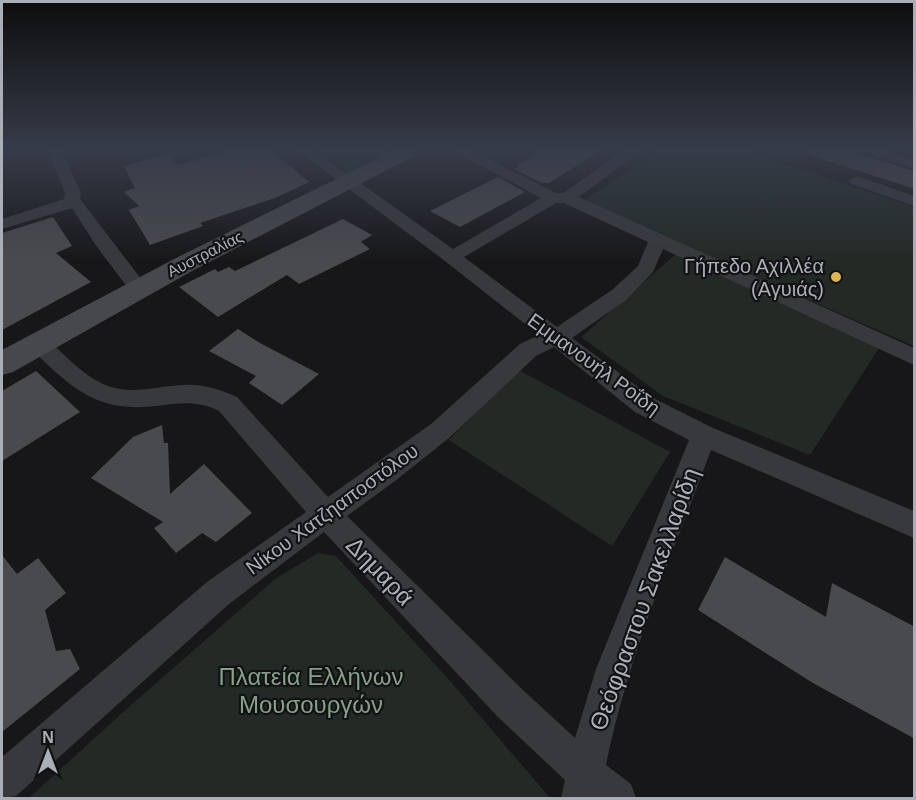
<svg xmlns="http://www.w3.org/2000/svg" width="916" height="800" font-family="Helvetica,sans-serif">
<rect width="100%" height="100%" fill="#171719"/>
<!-- green -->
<path fill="#232a25" d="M 318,150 L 365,150 L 379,160 L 350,174 Z
M 660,150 L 743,150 L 914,207 L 914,346 L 583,201 Z
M 676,254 L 879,348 L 810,455 L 663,396 L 581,337 Z
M 517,369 L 670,452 L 612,546 L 449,440 Z
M 318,553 L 336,556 L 451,682 L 550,798 L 29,798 L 131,705 L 275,579 Z"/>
<!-- building -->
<path fill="#494a4e" d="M 231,150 L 271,150 L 309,182 L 275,198 L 200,223 L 203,226 L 150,245 L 129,210 L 139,206 L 124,192 L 135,188 L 124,166 L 169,153 L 177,165 Z
M 544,150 L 602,150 L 549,183 L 542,183 L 514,169 L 520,166 L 517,165 Z
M 811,150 L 859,150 L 862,155 L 915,171 L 915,189 L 810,155 Z
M 498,177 L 525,192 L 460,227 L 430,211 Z
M 53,217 L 72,246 L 56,253 L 91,282 L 2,330 L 2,233 Z
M 343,219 L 372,235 L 361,242 L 370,249 L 299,284 L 287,275 L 218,317 L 179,287 L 215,269 L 218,272 L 229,267 L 235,271 Z
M 238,329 L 260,343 L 319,374 L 282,405 L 249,383 L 256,376 L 209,351 Z
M 36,371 L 80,412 L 2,461 L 2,391 Z
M 162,425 L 164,443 L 168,443 L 170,494 L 204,464 L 252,513 L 216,542 L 202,533 L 176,553 L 154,528 L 163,522 L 91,478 L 133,437 Z
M 2,555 L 17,574 L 38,558 L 66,593 L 45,610 L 56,651 L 70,649 L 80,669 L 2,732 Z
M 725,557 L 826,617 L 832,583 L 915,627 L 915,739 L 813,683 L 698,610 Z"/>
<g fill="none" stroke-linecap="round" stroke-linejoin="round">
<!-- street -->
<path fill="#38393d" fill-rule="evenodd" d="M 47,150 L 61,150 L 81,192 L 80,199 L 145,284 L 148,288 L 145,292 L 138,294 L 131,292 L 97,247 L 72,208 L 2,229 L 2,219 L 64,199 L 65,192 Z
M 297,150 L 314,150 L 453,249 L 541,198 L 452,150 L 471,150 L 556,193 L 563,193 L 625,150 L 642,150 L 579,197 L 914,348 L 914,365 L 663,249 L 653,272 L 626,300 L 572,338 L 653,398 L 713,428 L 914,511 L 914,538 L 711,450 C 673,553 628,656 606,765 L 631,784 L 636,798 L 561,798 L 565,780 L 498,717 L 324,532 L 229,604 L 16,796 L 2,798 L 2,757 L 207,582 L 306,512 L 219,411 C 199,400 178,403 156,406 C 95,413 71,387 30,348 L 27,343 L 30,338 L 38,335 L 46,338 C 65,355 84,377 108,386 C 131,395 159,386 183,385 C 202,384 219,389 237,397 L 328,497 L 431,424 L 520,344 L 539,335 L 445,261 ZM 556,203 L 564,203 L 648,242 L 638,266 L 612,290 L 557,327 L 464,257 ZM 554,347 L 635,412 L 689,440 L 596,669 L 575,738 L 524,691 L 347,516 L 395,481 L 449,438 L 536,356 Z
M 368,150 L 385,150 L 398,161 L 396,164 L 386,164 Z
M 861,150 L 884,150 L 914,160 L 914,169 L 863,153 Z
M 857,176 L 914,196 L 914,206 L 852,184 L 849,181 Z"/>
<!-- secondary -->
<path fill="#47484d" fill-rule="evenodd" d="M 395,150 L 421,150 L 418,154 L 192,271 L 13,372 L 2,375 L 2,350 L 174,259 Z"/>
</g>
<!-- sky -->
<linearGradient id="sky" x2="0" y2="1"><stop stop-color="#0d0d0e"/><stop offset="0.57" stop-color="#363c49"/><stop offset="1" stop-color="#363c49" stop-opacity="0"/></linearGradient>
<rect width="916" height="262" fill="url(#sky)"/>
<!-- markers -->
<circle fill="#dfb548" stroke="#121214" stroke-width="2" cx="836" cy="277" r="6"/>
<g text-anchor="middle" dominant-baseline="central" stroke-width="4.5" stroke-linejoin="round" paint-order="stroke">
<!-- far-street labels -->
<g font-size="16" fill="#aaaeb7" stroke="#121214">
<text transform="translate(205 254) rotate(-27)">Αυστραλίας</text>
</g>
<!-- poi labels -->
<g font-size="20" fill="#aaaeb7" stroke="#121214" text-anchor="end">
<text x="824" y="266">Γήπεδο Αχιλλέα<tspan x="824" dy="23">(Αγυιάς)</tspan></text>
</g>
<!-- street labels -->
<g font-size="20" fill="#aaaeb7" stroke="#121214">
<text transform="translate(594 364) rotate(36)">Εμμανουήλ Ροΐδη</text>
<text transform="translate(332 509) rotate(-36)">Νίκου Χατζηαποστόλου</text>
</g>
<!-- near-street labels -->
<g font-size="24" fill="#aaaeb7" stroke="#121214">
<text transform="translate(380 571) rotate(46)">Δημαρά</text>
<text transform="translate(644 599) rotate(-70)">Θεόφραστου Σακελλαρίδη</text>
</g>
<!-- near-park labels -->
<g font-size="24" fill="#84a087" stroke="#121214">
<text x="311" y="676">Πλατεία Ελλήνων<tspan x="311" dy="28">Μουσουργών</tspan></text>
</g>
</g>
<!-- border -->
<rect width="916" height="800" fill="none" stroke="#aaaeb7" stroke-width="6"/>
<!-- north arrow -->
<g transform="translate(48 752)" stroke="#121214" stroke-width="4.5" paint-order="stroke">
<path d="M0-4.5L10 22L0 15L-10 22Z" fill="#aaaeb7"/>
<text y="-9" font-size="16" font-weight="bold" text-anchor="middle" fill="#aaaeb7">N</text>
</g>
</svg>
